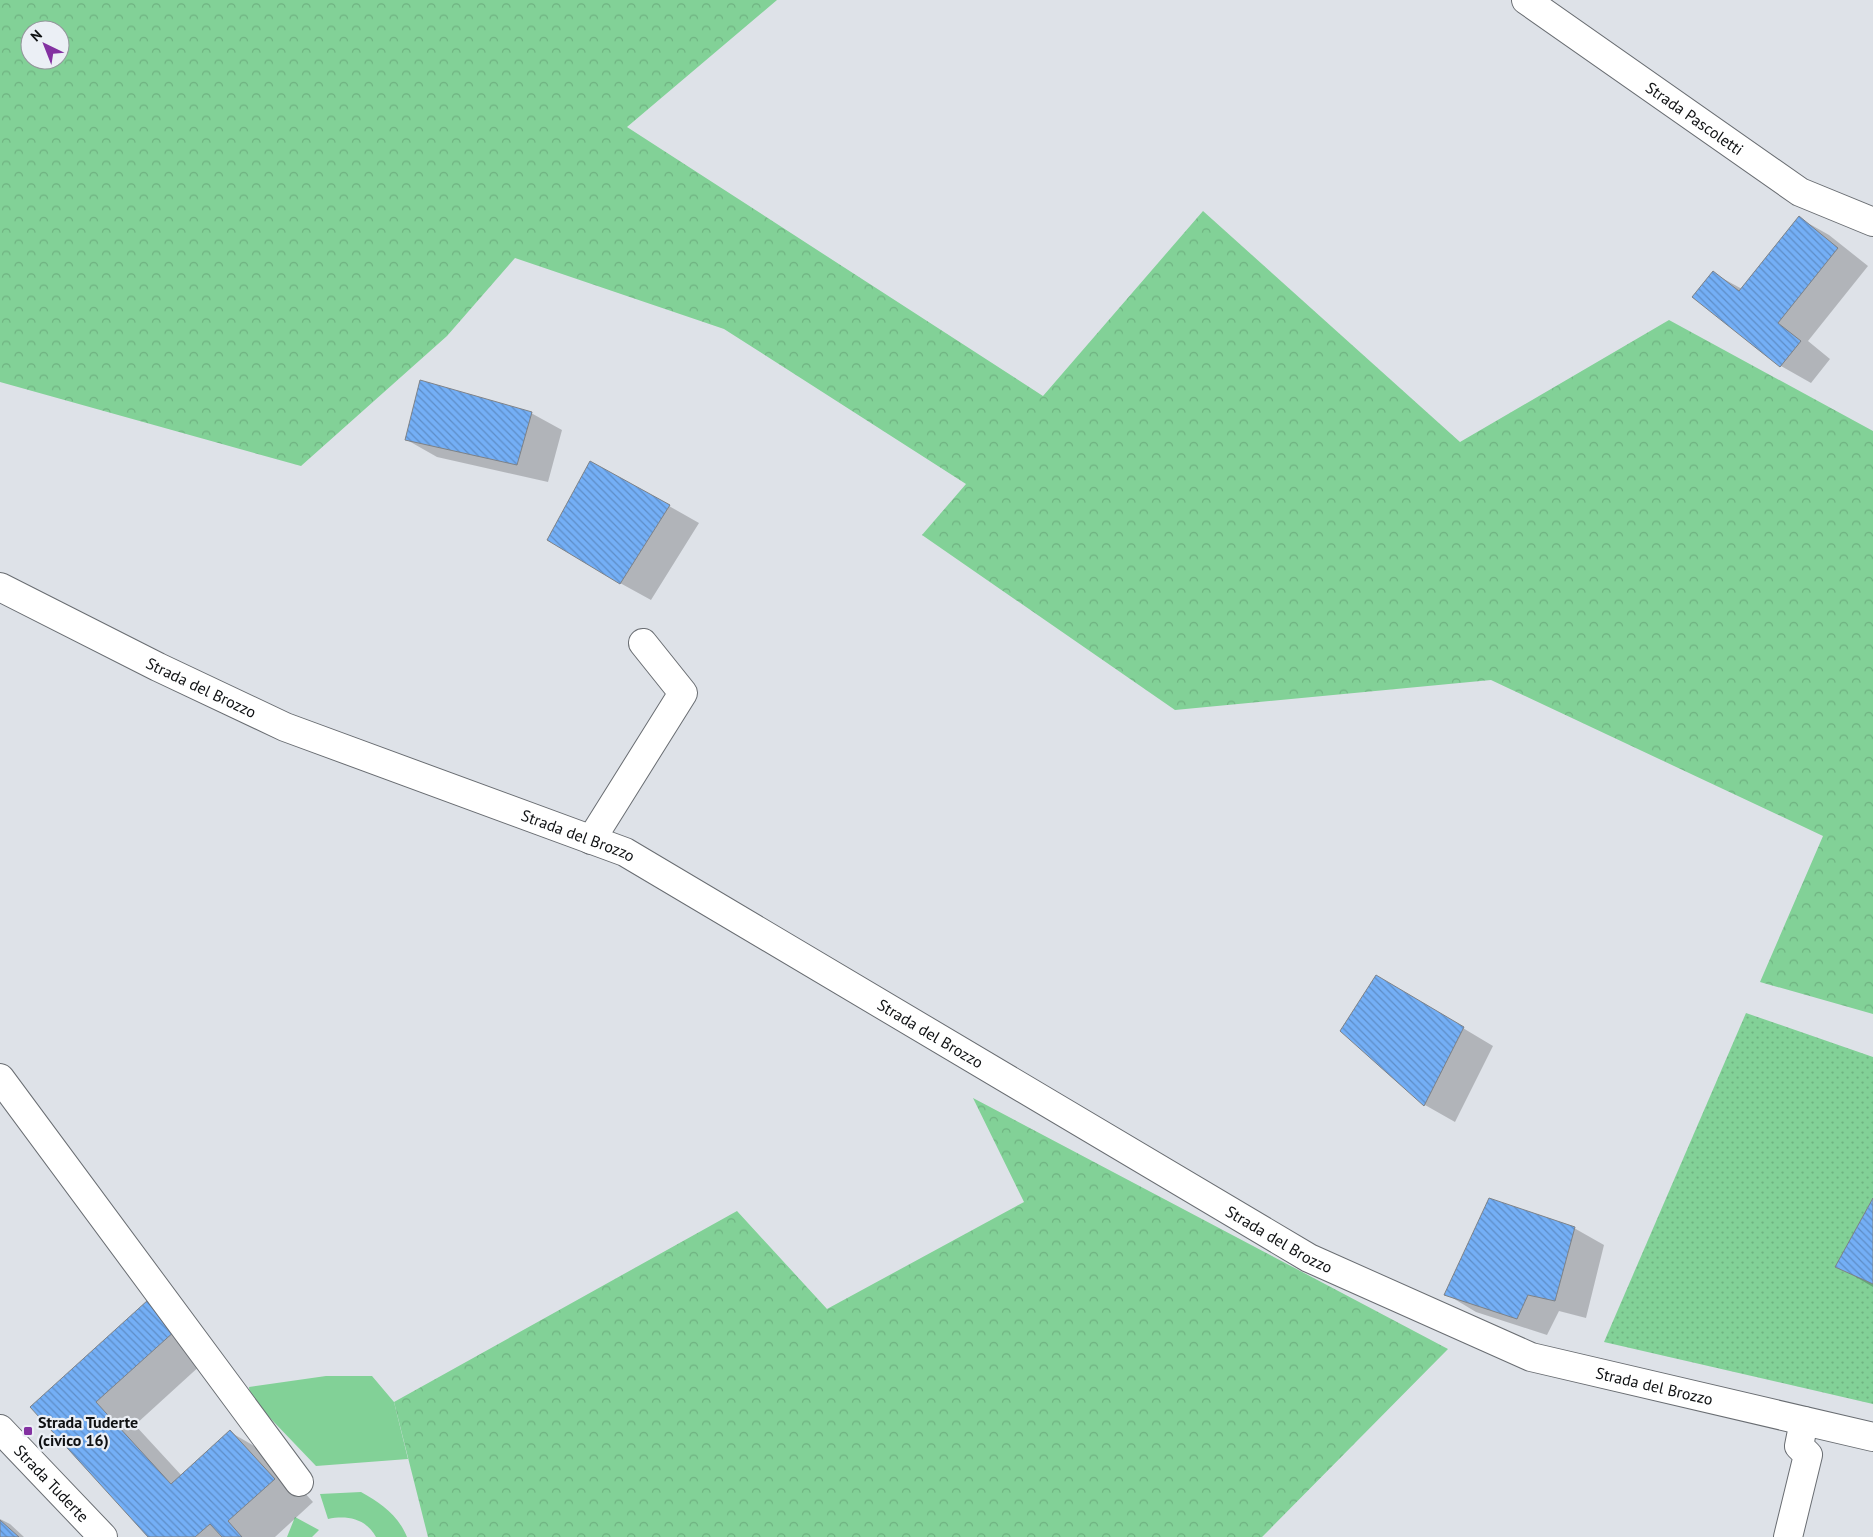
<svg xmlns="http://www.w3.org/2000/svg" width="1873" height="1537" font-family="'PT Sans',sans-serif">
<defs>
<pattern id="forest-crowns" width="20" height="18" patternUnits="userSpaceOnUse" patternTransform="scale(1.25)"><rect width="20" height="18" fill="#82d197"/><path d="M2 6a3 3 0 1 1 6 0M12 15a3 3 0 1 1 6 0" fill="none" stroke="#6fb281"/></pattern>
<pattern id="garden-dots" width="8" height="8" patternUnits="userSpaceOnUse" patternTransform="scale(1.25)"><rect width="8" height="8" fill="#82d197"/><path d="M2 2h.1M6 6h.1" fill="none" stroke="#6fb281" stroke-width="1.8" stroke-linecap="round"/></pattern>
<pattern id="building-back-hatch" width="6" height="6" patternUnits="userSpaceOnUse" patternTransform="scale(1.25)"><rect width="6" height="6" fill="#74aff6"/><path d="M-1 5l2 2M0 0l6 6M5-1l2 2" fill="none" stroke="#5e8dc6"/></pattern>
</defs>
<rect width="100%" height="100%" fill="#dee2e8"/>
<!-- green -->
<path fill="#82d197" d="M 326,1376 L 372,1376 L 394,1402 L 408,1459 L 316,1466 L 250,1397 L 249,1387 Z
M 361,1492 C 381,1503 398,1515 407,1537 L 376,1537 C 366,1519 348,1515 328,1519 L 320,1494 Z
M 295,1517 L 319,1530 L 312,1537 L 287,1537 Z"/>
<!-- forest -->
<path fill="url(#forest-crowns)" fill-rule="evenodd" d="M 0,0 L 777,0 L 627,127 L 1043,396 L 1203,211 L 1460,442 L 1669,320 L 1873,431 L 1873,1014 L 1760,982 L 1823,836 L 1491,680 L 1175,710 L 922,535 L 966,484 L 724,329 L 515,258 L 447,336 L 301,466 L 0,382 ZM 30,30 L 60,30 L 60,60 L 30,60 Z
M 973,1098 L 1448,1349 L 1262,1537 L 428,1537 L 394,1402 L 737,1211 L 827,1309 L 1024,1202 Z"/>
<!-- garden -->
<path fill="url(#garden-dots)" d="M 1746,1013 L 1873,1057 L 1873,1404 L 1604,1342 Z"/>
<!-- shadow -->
<path fill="#0003" d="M 1799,218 L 1829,235 L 1868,266 L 1808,341 L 1830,359 L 1811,383 L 1781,366 L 1713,273 L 1742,289 Z
M 531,413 L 562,430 L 548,482 L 437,457 L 407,440 Z
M 669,506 L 699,523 L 651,600 L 620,583 Z
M 1406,994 L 1493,1046 L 1455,1122 L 1425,1105 L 1342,1030 Z
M 1873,1200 L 1873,1287 L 1837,1266 Z
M 1574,1228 L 1604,1245 L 1586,1318 L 1559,1311 L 1547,1335 L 1476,1312 L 1446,1294 Z
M 148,1301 L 214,1353 L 135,1425 L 182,1476 L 230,1432 L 270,1455 L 313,1502 L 275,1537 L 150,1537 L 32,1408 Z
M 0,1519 L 10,1524 L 24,1537 L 0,1537 Z"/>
<!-- building -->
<path fill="url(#building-back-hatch)" stroke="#7e8287" d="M 1799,216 L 1838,248 L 1778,323 L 1801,341 L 1780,367 L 1692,297 L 1713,271 L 1739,291 Z
M 420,380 L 532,412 L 517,465 L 405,440 Z
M 590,461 L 670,505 L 620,584 L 547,540 Z
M 1376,975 L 1464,1027 L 1424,1106 L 1340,1031 Z
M 1489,1198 L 1575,1227 L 1555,1301 L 1528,1295 L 1517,1319 L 1444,1295 Z
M 1873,1198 L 1873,1284 L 1835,1267 Z
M 148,1300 L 176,1330 L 96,1402 L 171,1484 L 230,1430 L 275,1479 L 228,1521 L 242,1537 L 222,1537 L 210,1524 L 195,1537 L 148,1537 L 30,1407 Z
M 0,1520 L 19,1537 L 0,1537 Z"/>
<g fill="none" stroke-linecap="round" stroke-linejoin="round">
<defs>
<g id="minor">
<path id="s1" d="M 1526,0 L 1800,192 L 1873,222"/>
<path id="s2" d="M 0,587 L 158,667 L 285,727 L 625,852 L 1309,1258 L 1531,1357 L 1873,1437"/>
<path d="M 591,840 L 683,693 L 643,643"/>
<path d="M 0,1078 L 299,1482"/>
<path d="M 1788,1537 L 1808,1455 L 1799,1446 L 1804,1421"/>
</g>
<g id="major">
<path id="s3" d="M 0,1429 L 103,1537"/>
</g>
</defs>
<!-- minor casing -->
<use href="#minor" stroke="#696d72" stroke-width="30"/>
<!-- major casing -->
<use href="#major" stroke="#696d72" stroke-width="30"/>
<!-- minor -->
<use href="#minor" stroke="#fff" stroke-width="28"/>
<!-- major -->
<use href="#major" stroke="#fff" stroke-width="28"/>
</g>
<!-- markers -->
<rect fill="#8331a1" stroke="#ebeff5" stroke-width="2" x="23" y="1426" width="10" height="10" rx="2.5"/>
<g text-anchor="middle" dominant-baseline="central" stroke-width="4.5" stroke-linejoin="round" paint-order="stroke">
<!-- street labels -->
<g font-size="16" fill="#0f1113" stroke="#ebeff5">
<text stroke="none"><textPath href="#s1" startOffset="206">Strada Pascoletti</textPath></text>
<text stroke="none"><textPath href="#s2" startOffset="225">Strada del Brozzo</textPath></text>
<text stroke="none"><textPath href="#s2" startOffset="630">Strada del Brozzo</textPath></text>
<text stroke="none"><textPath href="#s2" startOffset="1035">Strada del Brozzo</textPath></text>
<text stroke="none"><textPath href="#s2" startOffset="1440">Strada del Brozzo</textPath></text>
<text stroke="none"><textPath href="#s2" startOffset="1845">Strada del Brozzo</textPath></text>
<text stroke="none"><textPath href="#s3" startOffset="75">Strada Tuderte</textPath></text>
</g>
<!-- poi labels -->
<g font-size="16" font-weight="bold" fill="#0f1113" stroke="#ebeff5" text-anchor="start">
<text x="38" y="1422">Strada Tuderte<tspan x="38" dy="18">(civico 16)</tspan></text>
</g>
</g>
<!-- north arrow -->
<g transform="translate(45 45) rotate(317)"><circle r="24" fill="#ebeff5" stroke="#93969b"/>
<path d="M0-4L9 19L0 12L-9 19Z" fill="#8331a1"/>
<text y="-8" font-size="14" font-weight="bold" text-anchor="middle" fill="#0f1113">N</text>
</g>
</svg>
